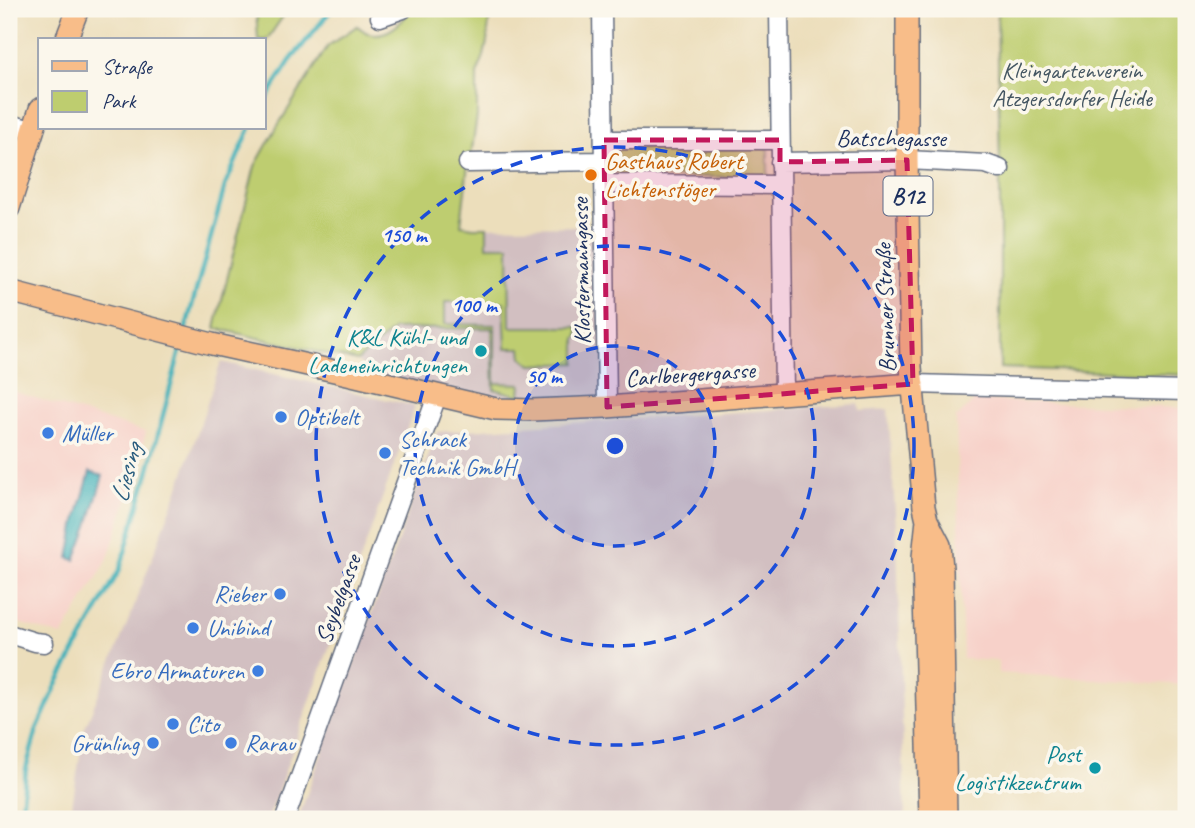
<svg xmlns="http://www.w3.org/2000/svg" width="1195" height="828" font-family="Caveat,sans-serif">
<rect width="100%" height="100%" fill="#fbf7ec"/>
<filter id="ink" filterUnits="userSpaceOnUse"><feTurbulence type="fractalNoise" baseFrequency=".0143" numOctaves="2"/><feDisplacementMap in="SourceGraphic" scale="14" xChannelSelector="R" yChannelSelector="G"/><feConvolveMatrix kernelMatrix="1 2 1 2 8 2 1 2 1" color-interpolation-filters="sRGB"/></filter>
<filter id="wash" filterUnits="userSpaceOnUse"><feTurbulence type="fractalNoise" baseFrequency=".00686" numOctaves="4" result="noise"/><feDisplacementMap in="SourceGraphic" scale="28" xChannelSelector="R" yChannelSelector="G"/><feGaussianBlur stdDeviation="1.57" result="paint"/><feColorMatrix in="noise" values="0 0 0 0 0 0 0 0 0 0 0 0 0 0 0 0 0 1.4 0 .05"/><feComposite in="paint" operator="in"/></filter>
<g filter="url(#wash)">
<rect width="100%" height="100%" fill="#ecdebb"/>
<!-- built -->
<path fill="#f7d1c9" d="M 9,390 L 146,432 L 135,476 L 107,561 L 62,636 L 9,620 Z
M 975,400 L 1186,408 L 1186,685 L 998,673 L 998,661 L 963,659 L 956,418 Z"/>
<!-- industrial -->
<path fill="#d2bfc1" d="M 461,225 L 474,227 L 596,226 L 605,236 L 607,407 L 532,410 L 385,383 L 357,361 L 394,329 Z
M 221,362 L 415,406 L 268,819 L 70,819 L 84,730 L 131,614 L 182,479 Z
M 859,404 L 860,411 L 888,409 L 897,541 L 905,819 L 298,819 L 437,432 Z"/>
<!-- green -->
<path fill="#becd6f" stroke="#6c7e66" stroke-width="2" d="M 256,9 L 288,9 L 264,44 L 264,40 L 258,40 Z
M 411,9 L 490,9 L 487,42 L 484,56 L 477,74 L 477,116 L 471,156 L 469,156 L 461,225 L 473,227 L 487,227 L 487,246 L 509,246 L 510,327 L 578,327 L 578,337 L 576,338 L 576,363 L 531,365 L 522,357 L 521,348 L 506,348 L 504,302 L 445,302 L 445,324 L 495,325 L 495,383 L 521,384 L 520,396 L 494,389 L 492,328 L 394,329 L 357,361 L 215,328 L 255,166 L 277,127 L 328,46 L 357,26 C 361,28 364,32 368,33 C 387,38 402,23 411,9 Z
M 997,9 L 1186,9 L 1186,375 L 1000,368 L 1000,169 Z
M 617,148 L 768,148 L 768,177 L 617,177 Z"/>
<!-- water -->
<path fill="#41b1ba" stroke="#2e708c" stroke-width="2" d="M 90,472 L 103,476 L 88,526 L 75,560 L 69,558 L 76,521 Z"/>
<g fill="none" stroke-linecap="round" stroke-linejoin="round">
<!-- stream -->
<path stroke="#41b1ba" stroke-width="4.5" d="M 264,102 L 290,61 L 332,9
M 185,331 L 225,186 L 250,128
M 21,819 L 26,769 L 37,729 L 57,684 L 120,569 L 149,469 L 182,343"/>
</g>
</g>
<g filter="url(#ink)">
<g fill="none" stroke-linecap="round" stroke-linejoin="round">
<defs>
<path id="minor" d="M 602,9 L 607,407
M 779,9 L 784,393
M 380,17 L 403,9
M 9,124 L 32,130
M 604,140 L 780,140
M 780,162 L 907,160 L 986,164 L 1000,169
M 468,163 L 605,161
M 604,184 L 781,185
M 913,384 L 1186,391
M 9,634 L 35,642 L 44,643
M 285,819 L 437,396"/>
<path id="major" d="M 907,9 L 907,160 L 911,367 L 924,507 L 927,520 L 940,545 L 942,568 L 946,819
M 66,40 L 78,9
M 9,208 L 40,109
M 9,291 L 212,344 L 339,372 L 496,409 L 532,410 L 607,407 L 913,384
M 927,520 L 923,557 L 930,819"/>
</defs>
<!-- minor casing -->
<use href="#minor" stroke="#646c7f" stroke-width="21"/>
<!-- major casing -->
<use href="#major" stroke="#646c7f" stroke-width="24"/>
<!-- minor -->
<use href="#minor" stroke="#fff" stroke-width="18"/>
<!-- major -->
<use href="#major" stroke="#f8bd89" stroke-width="21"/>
</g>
</g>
<!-- marked area -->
<path fill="#c2185b" fill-opacity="0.2" stroke="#c2185b" stroke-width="5" stroke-dasharray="14 9" stroke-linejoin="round" d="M 604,140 L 780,140 L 780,162 L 907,160 L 913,384 L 607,407 Z"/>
<!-- distance rings -->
<circle cx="615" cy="446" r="100" fill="#1d4ed8" fill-opacity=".12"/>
<g fill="none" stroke="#1d4ed8" stroke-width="3.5" stroke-dasharray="12 9">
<circle cx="615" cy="446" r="100"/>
<circle cx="615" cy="446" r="200"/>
<circle cx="615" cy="446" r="299"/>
</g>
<!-- markers -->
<circle fill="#e8710a" stroke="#fbf7ec" stroke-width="2.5" cx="591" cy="175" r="7"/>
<g fill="#0f9aa8" stroke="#fbf7ec" stroke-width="2.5">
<circle cx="481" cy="351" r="7"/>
<circle cx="1095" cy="768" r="7"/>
</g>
<g fill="#3f7fe0" stroke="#fbf7ec" stroke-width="2.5">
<circle cx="281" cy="417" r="7"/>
<circle cx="48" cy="433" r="7"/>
<circle cx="385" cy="453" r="7"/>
<circle cx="280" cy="594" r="7"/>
<circle cx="193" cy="628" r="7"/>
<circle cx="258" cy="671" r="7"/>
<circle cx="173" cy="724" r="7"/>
<circle cx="153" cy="743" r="7"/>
<circle cx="231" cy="743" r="7"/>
</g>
<g text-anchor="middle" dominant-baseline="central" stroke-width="7" stroke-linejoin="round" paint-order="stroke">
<!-- shield labels -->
<rect fill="#fbf7ec" stroke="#5e6b89" stroke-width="2" x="883.5" y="176.5" width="49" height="39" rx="5"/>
<g font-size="23" font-weight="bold" fill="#1b2f5e">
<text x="908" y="196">B12</text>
</g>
<!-- park labels -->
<g font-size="24" fill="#445662" stroke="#fbf7ec">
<text x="1072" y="70">Kleingartenverein<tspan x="1072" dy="28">Atzgersdorfer Heide</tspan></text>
</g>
<!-- street labels -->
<g font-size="24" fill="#1b2f5e" stroke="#fbf7ec">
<text x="891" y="138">Batschegasse</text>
<text transform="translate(581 271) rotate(-91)">Klostermanngasse</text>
<text transform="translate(885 308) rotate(-92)">Brunner Straße</text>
<text transform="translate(690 374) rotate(-4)">Carlbergergasse</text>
<text transform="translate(338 599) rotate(-70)">Seybelgasse</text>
</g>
<!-- food labels -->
<g font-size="24" fill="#c56008" stroke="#fbf7ec" text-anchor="start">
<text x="605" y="161">Gasthaus Robert<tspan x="605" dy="28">Lichtenstöger</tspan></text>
</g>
<!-- culture labels -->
<g font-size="24" fill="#0d838f" stroke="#fbf7ec" text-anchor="end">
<text x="467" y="337">K&amp;L Kühl- und<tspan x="467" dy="28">Ladeneinrichtungen</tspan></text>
<text x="1081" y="754">Post<tspan x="1081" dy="28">Logistikzentrum</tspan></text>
</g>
<!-- shop labels -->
<g font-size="24" fill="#366cbe" stroke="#fbf7ec" text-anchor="start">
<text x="295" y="417">Optibelt</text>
<text x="62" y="433">Müller</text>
<text x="399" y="439">Schrack<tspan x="399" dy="28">Technik GmbH</tspan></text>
<text x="266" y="594" text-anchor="end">Rieber</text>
<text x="207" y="628">Unibind</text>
<text x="244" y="671" text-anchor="end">Ebro Armaturen</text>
<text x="187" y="724">Cito</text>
<text x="139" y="743" text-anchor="end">Grünling</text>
<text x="245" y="743">Rarau</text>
</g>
<!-- water labels -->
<g font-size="26" font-style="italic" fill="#285c7e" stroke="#fbf7ec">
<text transform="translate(126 473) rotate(-75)">Liesing</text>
</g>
</g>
<circle cx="615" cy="446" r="10" fill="#1d4ed8" stroke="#fbf7ec" stroke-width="3.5"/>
<g font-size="21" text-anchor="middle" font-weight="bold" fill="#1d4ed8" stroke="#fbf7ec" stroke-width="7" stroke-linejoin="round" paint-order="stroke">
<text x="404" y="242">150 m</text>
<text x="474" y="312">100 m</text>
<text x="544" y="383">50 m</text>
</g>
<!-- margin -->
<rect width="1195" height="828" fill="none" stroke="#fbf7ec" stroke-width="35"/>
<!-- legend -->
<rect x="38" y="38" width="228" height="91" fill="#fbf7ec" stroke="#a1a7b3" stroke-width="2"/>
<rect x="52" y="61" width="35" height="10" fill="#f8bd89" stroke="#a1a7b3" stroke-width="2"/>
<text x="102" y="74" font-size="21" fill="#1b2f5e">Straße</text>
<rect x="52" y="91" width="35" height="21" fill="#becd6f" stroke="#a1a7b3" stroke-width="2"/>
<text x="102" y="108" font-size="21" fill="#1b2f5e">Park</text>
</svg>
